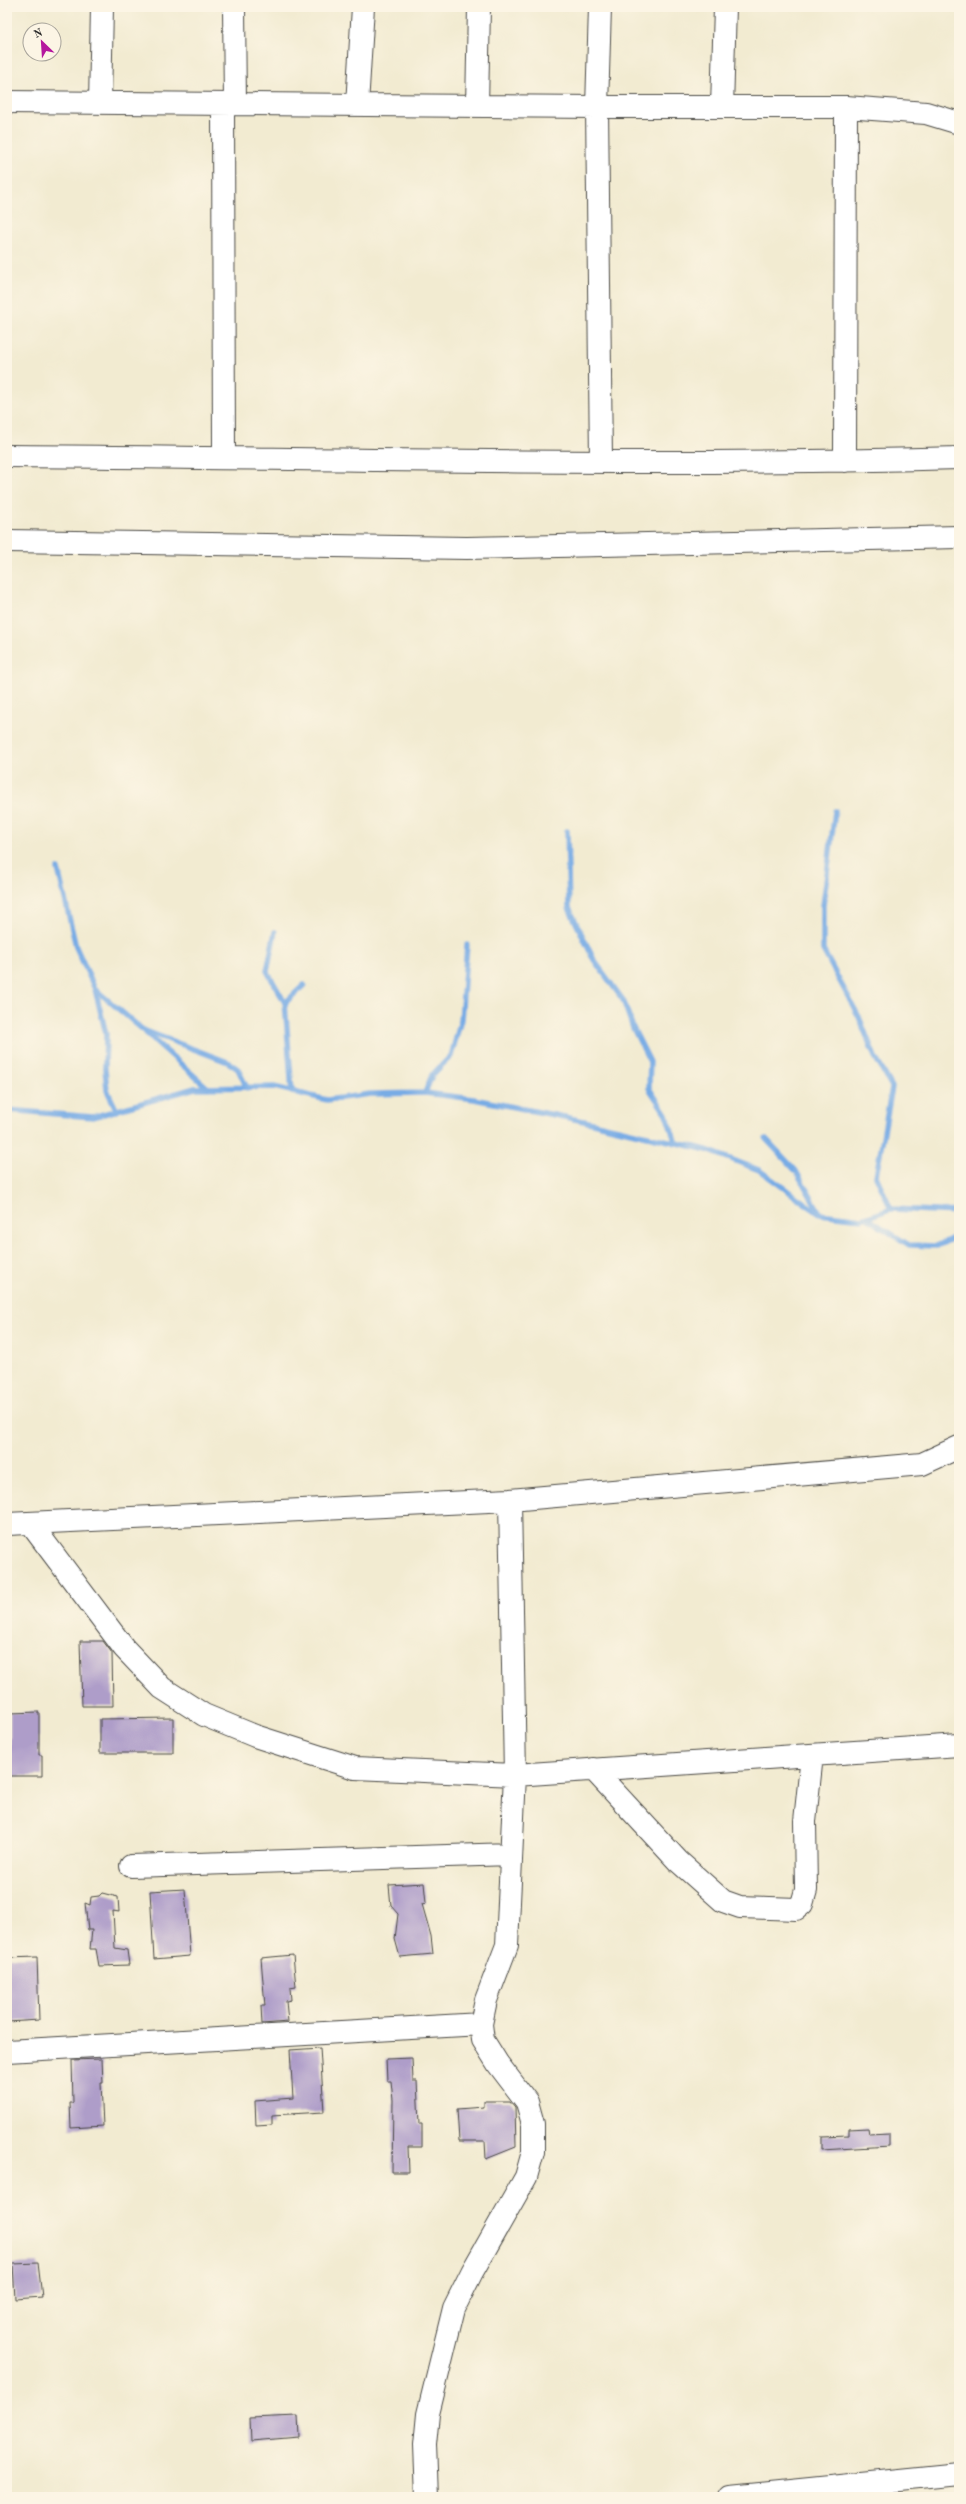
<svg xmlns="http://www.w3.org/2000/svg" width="966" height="2504" font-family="'Old Standard TT',serif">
<rect width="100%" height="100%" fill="#fcf5e5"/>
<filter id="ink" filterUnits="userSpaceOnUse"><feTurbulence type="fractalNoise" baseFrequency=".025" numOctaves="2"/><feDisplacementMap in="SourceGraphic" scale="8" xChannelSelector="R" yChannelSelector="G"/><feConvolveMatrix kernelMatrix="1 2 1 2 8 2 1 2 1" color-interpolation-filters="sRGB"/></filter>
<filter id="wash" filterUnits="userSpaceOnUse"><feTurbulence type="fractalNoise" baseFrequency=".012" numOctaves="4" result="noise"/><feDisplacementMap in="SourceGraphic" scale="16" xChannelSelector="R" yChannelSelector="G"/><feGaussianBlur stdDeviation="0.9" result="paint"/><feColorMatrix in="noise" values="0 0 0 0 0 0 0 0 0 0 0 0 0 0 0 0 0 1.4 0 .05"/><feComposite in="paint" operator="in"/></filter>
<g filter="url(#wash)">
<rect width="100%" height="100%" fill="#f2ebd1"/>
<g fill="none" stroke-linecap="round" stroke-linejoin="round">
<!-- stream -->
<path stroke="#78ace5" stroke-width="5.5" d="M 835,811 L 823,906 L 823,950 L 859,1017 L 875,1057 L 892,1087 L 876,1176 L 891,1209
M 567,831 L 569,908 L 594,960 L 623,1000 L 633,1028 L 650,1062 L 649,1088 L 666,1114 L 676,1143
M 58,869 L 76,947 L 95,989 L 106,1034 L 105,1069 L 107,1090 L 117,1111
M 275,932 L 267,971 L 285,1003
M 95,989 L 143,1030 L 228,1062 L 238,1069 L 247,1088
M 146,1033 L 208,1088
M 292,1092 L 285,1003 L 304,985
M 425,1093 L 432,1075 L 451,1056 L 461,1020 L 467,945
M 7,1110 L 93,1117 L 195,1088 L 274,1087 L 327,1100 L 370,1094 L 425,1093 L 474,1099 L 584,1121 L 707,1150 L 759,1170 L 820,1214 L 862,1219 L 891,1209 L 959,1212
M 766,1139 L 796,1171 L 819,1211
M 867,1218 L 909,1245 L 937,1246 L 959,1235"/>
</g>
<g id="blocks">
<!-- building -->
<path fill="#ae9dc9" d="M 80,1641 L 103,1641 L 112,1653 L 113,1706 L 82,1706 Z
M 39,1712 L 39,1755 L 42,1755 L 42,1776 L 10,1776 L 10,1713 Z
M 173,1718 L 173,1753 L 100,1753 L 100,1719 Z
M 424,1883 L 426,1903 L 422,1904 L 431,1936 L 433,1954 L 400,1957 L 395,1939 L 398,1914 L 391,1906 L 389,1885 Z
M 185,1889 L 190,1956 L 154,1959 L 150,1891 Z
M 102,1893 L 118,1897 L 119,1912 L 113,1911 L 115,1948 L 127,1950 L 129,1965 L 99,1966 L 96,1949 L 90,1949 L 92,1930 L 88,1930 L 85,1903 L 90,1905 L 91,1897 L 99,1896 Z
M 293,1955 L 296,1987 L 290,1988 L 291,2000 L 286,2001 L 288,2022 L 262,2024 L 261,2006 L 265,2006 L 261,1958 Z
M 37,1957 L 39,2020 L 8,2022 L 7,1958 Z
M 320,2048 L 324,2112 L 272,2115 L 272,2125 L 256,2126 L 255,2101 L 293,2098 L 290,2050 Z
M 412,2058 L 413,2081 L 417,2081 L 419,2124 L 422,2124 L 422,2147 L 408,2147 L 409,2172 L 392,2172 L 393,2100 L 391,2081 L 387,2081 L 386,2059 Z
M 102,2059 L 103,2083 L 101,2083 L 103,2126 L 71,2128 L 70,2103 L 73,2103 L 72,2060 Z
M 484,2101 L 510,2101 L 515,2107 L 516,2147 L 486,2159 L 485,2141 L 459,2141 L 457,2109 L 484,2107 Z
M 868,2128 L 869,2134 L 889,2133 L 889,2146 L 821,2150 L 821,2136 L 849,2135 L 849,2129 Z
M 38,2263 L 42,2297 L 15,2299 L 13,2264 Z
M 298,2416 L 299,2437 L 251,2441 L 250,2418 Z"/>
</g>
</g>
<g filter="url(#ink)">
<use href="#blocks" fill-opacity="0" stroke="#494844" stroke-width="1"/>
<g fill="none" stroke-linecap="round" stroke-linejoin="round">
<defs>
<path id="minor" d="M 234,7 L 235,104
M 600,7 L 597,107 L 601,461
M 7,102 L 597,107 L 846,107 L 926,113 L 959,123
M 100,103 L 102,7
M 223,104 L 224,458
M 357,105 L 363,7
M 477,106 L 479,7
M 722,107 L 725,7
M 7,456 C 324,458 642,467 959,458
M 845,461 L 846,107
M 7,541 L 467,548 L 959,537
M 30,1523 L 124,1648 L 162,1688 L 204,1715 L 255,1736 L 355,1768 L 515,1775 L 959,1745
M 7,1524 L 510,1500 L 922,1464 L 959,1447
M 593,1769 L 678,1861 L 723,1901 L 740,1907 L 796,1909 L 802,1904 L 806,1890 L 805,1821 L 812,1755
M 131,1866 L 511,1854
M 7,2051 L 481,2024
M 427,2497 L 425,2445 L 428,2414 L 454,2308 L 472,2272 L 526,2177 L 533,2152 L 533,2124 L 527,2102 L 498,2064 L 483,2040 L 481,2024 L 486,2000 L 507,1945 L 515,1775 L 510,1500
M 730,2497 L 959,2474"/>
</defs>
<!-- minor casing -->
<use href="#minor" stroke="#494844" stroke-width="24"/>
<!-- minor -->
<use href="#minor" stroke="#fff" stroke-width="22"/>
</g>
</g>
<!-- margin -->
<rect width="966" height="2504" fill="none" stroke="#fcf5e5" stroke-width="24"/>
<!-- north arrow -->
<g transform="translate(42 42) rotate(335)"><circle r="19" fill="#fcf5e5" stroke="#a8a49b"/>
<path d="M0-3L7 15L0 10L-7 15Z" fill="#b5179e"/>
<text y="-6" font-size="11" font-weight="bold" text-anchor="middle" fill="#2b2b2b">N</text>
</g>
</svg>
